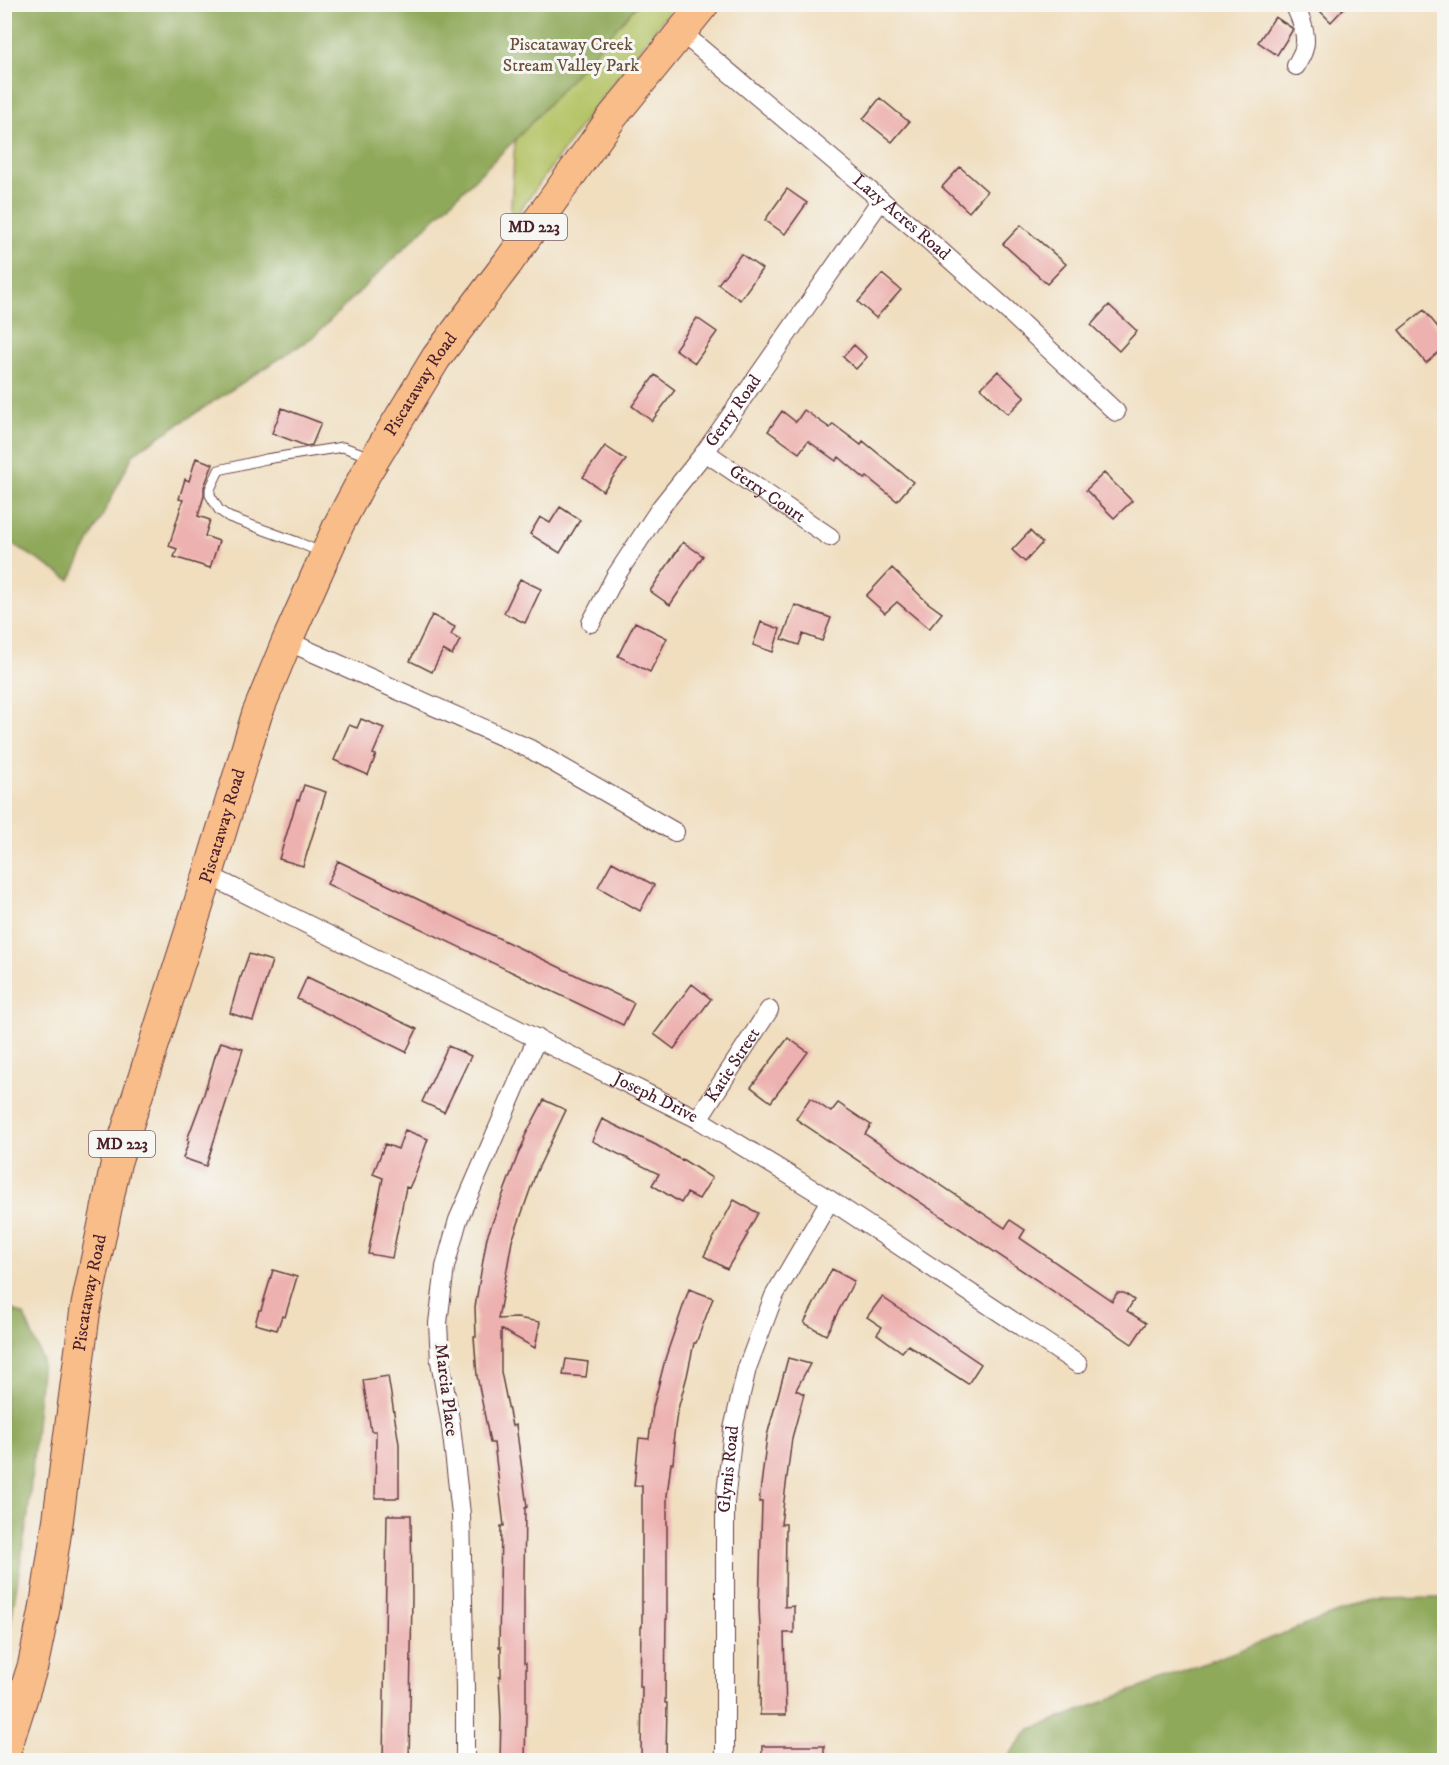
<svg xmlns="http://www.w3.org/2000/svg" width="1449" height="1765" font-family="'IM FELL DW Pica',serif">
<rect width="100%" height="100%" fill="#f6f6f2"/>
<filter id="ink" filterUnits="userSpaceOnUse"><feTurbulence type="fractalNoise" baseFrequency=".0167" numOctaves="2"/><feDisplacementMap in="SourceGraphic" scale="12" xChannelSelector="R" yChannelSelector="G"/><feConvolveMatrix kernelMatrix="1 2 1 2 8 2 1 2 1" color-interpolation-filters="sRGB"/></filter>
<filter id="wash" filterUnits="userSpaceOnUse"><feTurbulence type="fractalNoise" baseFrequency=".008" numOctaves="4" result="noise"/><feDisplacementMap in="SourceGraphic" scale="24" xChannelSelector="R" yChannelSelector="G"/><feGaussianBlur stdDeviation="1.35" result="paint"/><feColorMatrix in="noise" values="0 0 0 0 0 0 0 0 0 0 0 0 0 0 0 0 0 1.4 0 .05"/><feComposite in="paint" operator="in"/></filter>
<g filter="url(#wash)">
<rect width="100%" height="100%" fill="#f0debf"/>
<!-- green -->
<path fill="#b4c365" stroke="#7f7148" stroke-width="1.5" d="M 523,5 L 674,5 L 596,105 L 510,224 Z"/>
<!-- forest -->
<path fill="#8fa95a" stroke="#6c6442" stroke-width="1.5" d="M 4,5 L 5,4 L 637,5 L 524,131 L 313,337 L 134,453 L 70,580 L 5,539 Z
M 5,1306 L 24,1315 L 42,1359 L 28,1516 L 8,1640 L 5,1649 Z
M 1444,1598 L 1444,1760 L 1005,1760 L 1029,1730 L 1374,1599 Z"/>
<g id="blocks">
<!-- building -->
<path fill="#edb2b0" d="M 1313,4 L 1348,4 L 1331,22 Z
M 1275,17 L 1292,28 L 1292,31 L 1277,55 L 1258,42 Z
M 880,98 L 909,122 L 892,142 L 863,119 Z
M 960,167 L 987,191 L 969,212 L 942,187 Z
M 787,189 L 807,203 L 785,234 L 765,220 Z
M 1021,225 L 1066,264 L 1047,284 L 1003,244 Z
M 741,254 L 762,269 L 740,300 L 718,284 Z
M 882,274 L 901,290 L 876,318 L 858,302 Z
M 1109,305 L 1137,331 L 1119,351 L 1091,325 Z
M 1424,310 L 1444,335 L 1444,348 L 1426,363 L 1399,330 Z
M 697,318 L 717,332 L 695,363 L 675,349 Z
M 854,345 L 867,357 L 856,369 L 843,357 Z
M 998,371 L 1025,397 L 1008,414 L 981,388 Z
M 655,375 L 675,390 L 652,421 L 632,406 Z
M 282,408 L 321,423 L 312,445 L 306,446 L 272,433 Z
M 804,410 L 830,428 L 833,424 L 861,445 L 863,441 L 913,482 L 897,501 L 867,477 L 865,479 L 839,457 L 836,461 L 808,441 L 799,453 L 768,431 L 782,411 L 796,422 Z
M 605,446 L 626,460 L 603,491 L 583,477 Z
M 196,458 L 213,464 L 204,487 L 204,496 L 198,516 L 210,520 L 205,536 L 219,541 L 210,568 L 174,557 L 177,549 L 169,546 L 183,500 L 179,499 L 185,479 L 189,481 Z
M 1104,473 L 1132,501 L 1114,518 L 1086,490 Z
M 560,507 L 580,520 L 560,553 L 530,534 L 540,517 L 550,523 Z
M 1030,531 L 1042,543 L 1025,562 L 1012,550 Z
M 683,542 L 703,556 L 670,605 L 650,591 Z
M 892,568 L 927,602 L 942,613 L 929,629 L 897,602 L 885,613 L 866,596 Z
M 520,579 L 541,589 L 525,623 L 504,613 Z
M 795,605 L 831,618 L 822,641 L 803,634 L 799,645 L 782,639 Z
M 432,615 L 455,627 L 451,635 L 460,640 L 452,655 L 443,650 L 432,672 L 410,661 Z
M 635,622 L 667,638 L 650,672 L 618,656 Z
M 761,622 L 780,629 L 773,652 L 753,645 Z
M 361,719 L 384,728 L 373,754 L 376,755 L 368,775 L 334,760 L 349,725 L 357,728 Z
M 304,785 L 326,792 L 303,866 L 279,859 L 297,800 L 299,800 Z
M 338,861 L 634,1003 L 623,1025 L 327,884 Z
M 612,862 L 654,885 L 640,911 L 598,887 Z
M 249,954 L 272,961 L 253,1021 L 230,1013 L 240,977 L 241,977 Z
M 307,977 L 417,1029 L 406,1052 L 297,999 Z
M 692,984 L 711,999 L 674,1049 L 654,1034 Z
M 788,1038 L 808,1052 L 771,1102 L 751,1087 Z
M 221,1042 L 243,1049 L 206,1166 L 183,1158 L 189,1141 L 187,1140 L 204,1094 L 216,1053 L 217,1053 Z
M 448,1046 L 471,1056 L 444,1112 L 422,1102 Z
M 810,1098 L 831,1112 L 838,1103 L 871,1125 L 865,1134 L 1005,1228 L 1010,1220 L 1025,1230 L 1020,1238 L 1112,1301 L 1117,1293 L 1124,1293 L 1134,1300 L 1127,1311 L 1146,1323 L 1132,1344 L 796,1119 Z
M 544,1100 L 566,1110 L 536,1173 L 512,1241 L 498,1319 L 517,1318 L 540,1322 L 535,1348 L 501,1329 L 501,1372 L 512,1426 L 516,1425 L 527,1507 L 525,1508 L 524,1579 L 524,1663 L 526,1663 L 526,1716 L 525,1761 L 500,1761 L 501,1718 L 499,1677 L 501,1677 L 501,1647 L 499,1647 L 501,1526 L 504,1526 L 494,1443 L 490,1443 L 477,1376 L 474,1337 L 476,1337 L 475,1307 L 487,1237 L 517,1157 L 525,1139 L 524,1138 Z
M 602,1119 L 656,1145 L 681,1160 L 682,1159 L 712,1178 L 699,1199 L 687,1193 L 681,1203 L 652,1185 L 659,1174 L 592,1141 Z
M 405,1130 L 428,1139 L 415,1175 L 409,1188 L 406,1187 L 392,1258 L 368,1254 L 383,1178 L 373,1174 L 385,1144 L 398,1149 Z
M 734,1200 L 758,1213 L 747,1233 L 748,1234 L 727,1269 L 704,1256 Z
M 832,1269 L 854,1281 L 826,1335 L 804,1323 Z
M 273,1270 L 297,1277 L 285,1317 L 282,1316 L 277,1330 L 255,1324 L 259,1310 L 261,1310 Z
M 689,1289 L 713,1298 L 696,1343 L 694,1343 L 687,1376 L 677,1413 L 673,1442 L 675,1442 L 673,1463 L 671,1463 L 667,1496 L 667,1619 L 666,1619 L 665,1703 L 667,1703 L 666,1756 L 641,1756 L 642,1687 L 640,1687 L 641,1627 L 642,1627 L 642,1486 L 634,1486 L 639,1438 L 649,1439 L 653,1407 L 666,1356 Z
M 882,1297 L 981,1364 L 968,1384 L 908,1345 L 902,1352 L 877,1334 L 882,1327 L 867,1317 Z
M 788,1358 L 810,1364 L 796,1390 L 804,1394 L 792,1438 L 781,1524 L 786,1524 L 785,1607 L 794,1606 L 794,1633 L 784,1633 L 786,1715 L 760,1715 L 761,1646 L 759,1607 L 762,1502 L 759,1502 L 767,1436 Z
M 566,1359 L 588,1362 L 586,1377 L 563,1375 Z
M 388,1376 L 399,1444 L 399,1498 L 375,1498 L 376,1431 L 371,1431 L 363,1380 Z
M 387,1515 L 411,1515 L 412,1597 L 409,1761 L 383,1761 Z
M 762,1746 L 824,1746 L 824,1761 L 762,1761 Z"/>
</g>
</g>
<g filter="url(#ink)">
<use href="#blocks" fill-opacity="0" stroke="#633c41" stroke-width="1.5"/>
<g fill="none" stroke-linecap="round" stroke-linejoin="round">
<defs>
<path id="lane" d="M 323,553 L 297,542 L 229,517 L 219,510 L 210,495 L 210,489 L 219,470 L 266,459 L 343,447 L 371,457"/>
<g id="street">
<path d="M 1294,4 C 1300,17 1308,34 1304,48 C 1303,54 1298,61 1296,66"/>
<path id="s1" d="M 681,32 L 926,238 L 1007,310 L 1116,412"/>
<path id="s2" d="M 705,452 L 830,537"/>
<path id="s3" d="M 591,623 L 615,577 L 661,507 L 705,452 L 881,200"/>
<path d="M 287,641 L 530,749 L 675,832"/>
<path id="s4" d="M 208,875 L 698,1119 L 830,1200 L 1078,1364"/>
<path id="s5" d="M 698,1119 L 769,1010"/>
<path d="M 465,1760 L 465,1689 L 461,1514 L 451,1426 L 440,1361 L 438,1323 L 445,1267 L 458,1220 L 537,1038"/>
<path id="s6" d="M 725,1760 L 725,1503 L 733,1429 L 747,1368 L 774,1296 L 830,1200"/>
</g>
<g id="primary">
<path id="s7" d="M 4,1756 L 33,1665 L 44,1612 L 58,1520 L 85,1312 L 116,1163 L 208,875 L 257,714 L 287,641 L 339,524 L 366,473 L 436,358 L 507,264 L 613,116 L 704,4"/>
</g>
</defs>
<!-- lane casing -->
<use href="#lane" stroke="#633c41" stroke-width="11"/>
<!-- street casing -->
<use href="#street" stroke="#633c41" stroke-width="20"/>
<!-- primary casing -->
<use href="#primary" stroke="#633c41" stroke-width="32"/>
<!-- lane -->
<use href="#lane" stroke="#fff" stroke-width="9"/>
<!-- street -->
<use href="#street" stroke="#fff" stroke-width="18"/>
<!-- primary -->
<use href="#primary" stroke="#f9bd89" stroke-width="30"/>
</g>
</g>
<g text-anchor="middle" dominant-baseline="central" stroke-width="6" stroke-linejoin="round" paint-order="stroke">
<!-- shield labels -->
<g fill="#f6f6f2" stroke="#7e6067" stroke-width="1.5">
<rect x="501" y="214" width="66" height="26" rx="4.5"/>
<rect x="89" y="1131" width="66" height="26" rx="4.5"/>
</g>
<g font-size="16" font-weight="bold" fill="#4a1f2b">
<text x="534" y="227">MD 223</text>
<text x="122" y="1144">MD 223</text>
</g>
<!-- park labels -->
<g font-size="18" fill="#6a503c" stroke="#f6f6f2">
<text x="571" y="45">Piscataway Creek<tspan x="571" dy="21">Stream Valley Park</tspan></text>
</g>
<!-- street labels -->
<g font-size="18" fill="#4a1f2b" stroke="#f6f6f2">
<text stroke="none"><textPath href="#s1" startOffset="288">Lazy Acres Road</textPath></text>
<text stroke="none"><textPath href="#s7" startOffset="1444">Piscataway Road</textPath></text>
<text stroke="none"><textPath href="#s3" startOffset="256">Gerry Road</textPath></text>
<text stroke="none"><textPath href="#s2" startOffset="75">Gerry Court</textPath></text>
<text stroke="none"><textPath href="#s7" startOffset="958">Piscataway Road</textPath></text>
<text stroke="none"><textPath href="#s5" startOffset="64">Katie Street</textPath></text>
<text stroke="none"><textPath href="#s4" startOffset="500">Joseph Drive</textPath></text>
<text stroke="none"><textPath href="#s7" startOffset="472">Piscataway Road</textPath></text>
<text transform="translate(446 1390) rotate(83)">Marcia Place</text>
<text stroke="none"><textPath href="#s6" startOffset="291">Glynis Road</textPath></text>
</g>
</g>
<!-- margin -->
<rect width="1449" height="1765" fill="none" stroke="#f6f6f2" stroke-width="24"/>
</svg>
